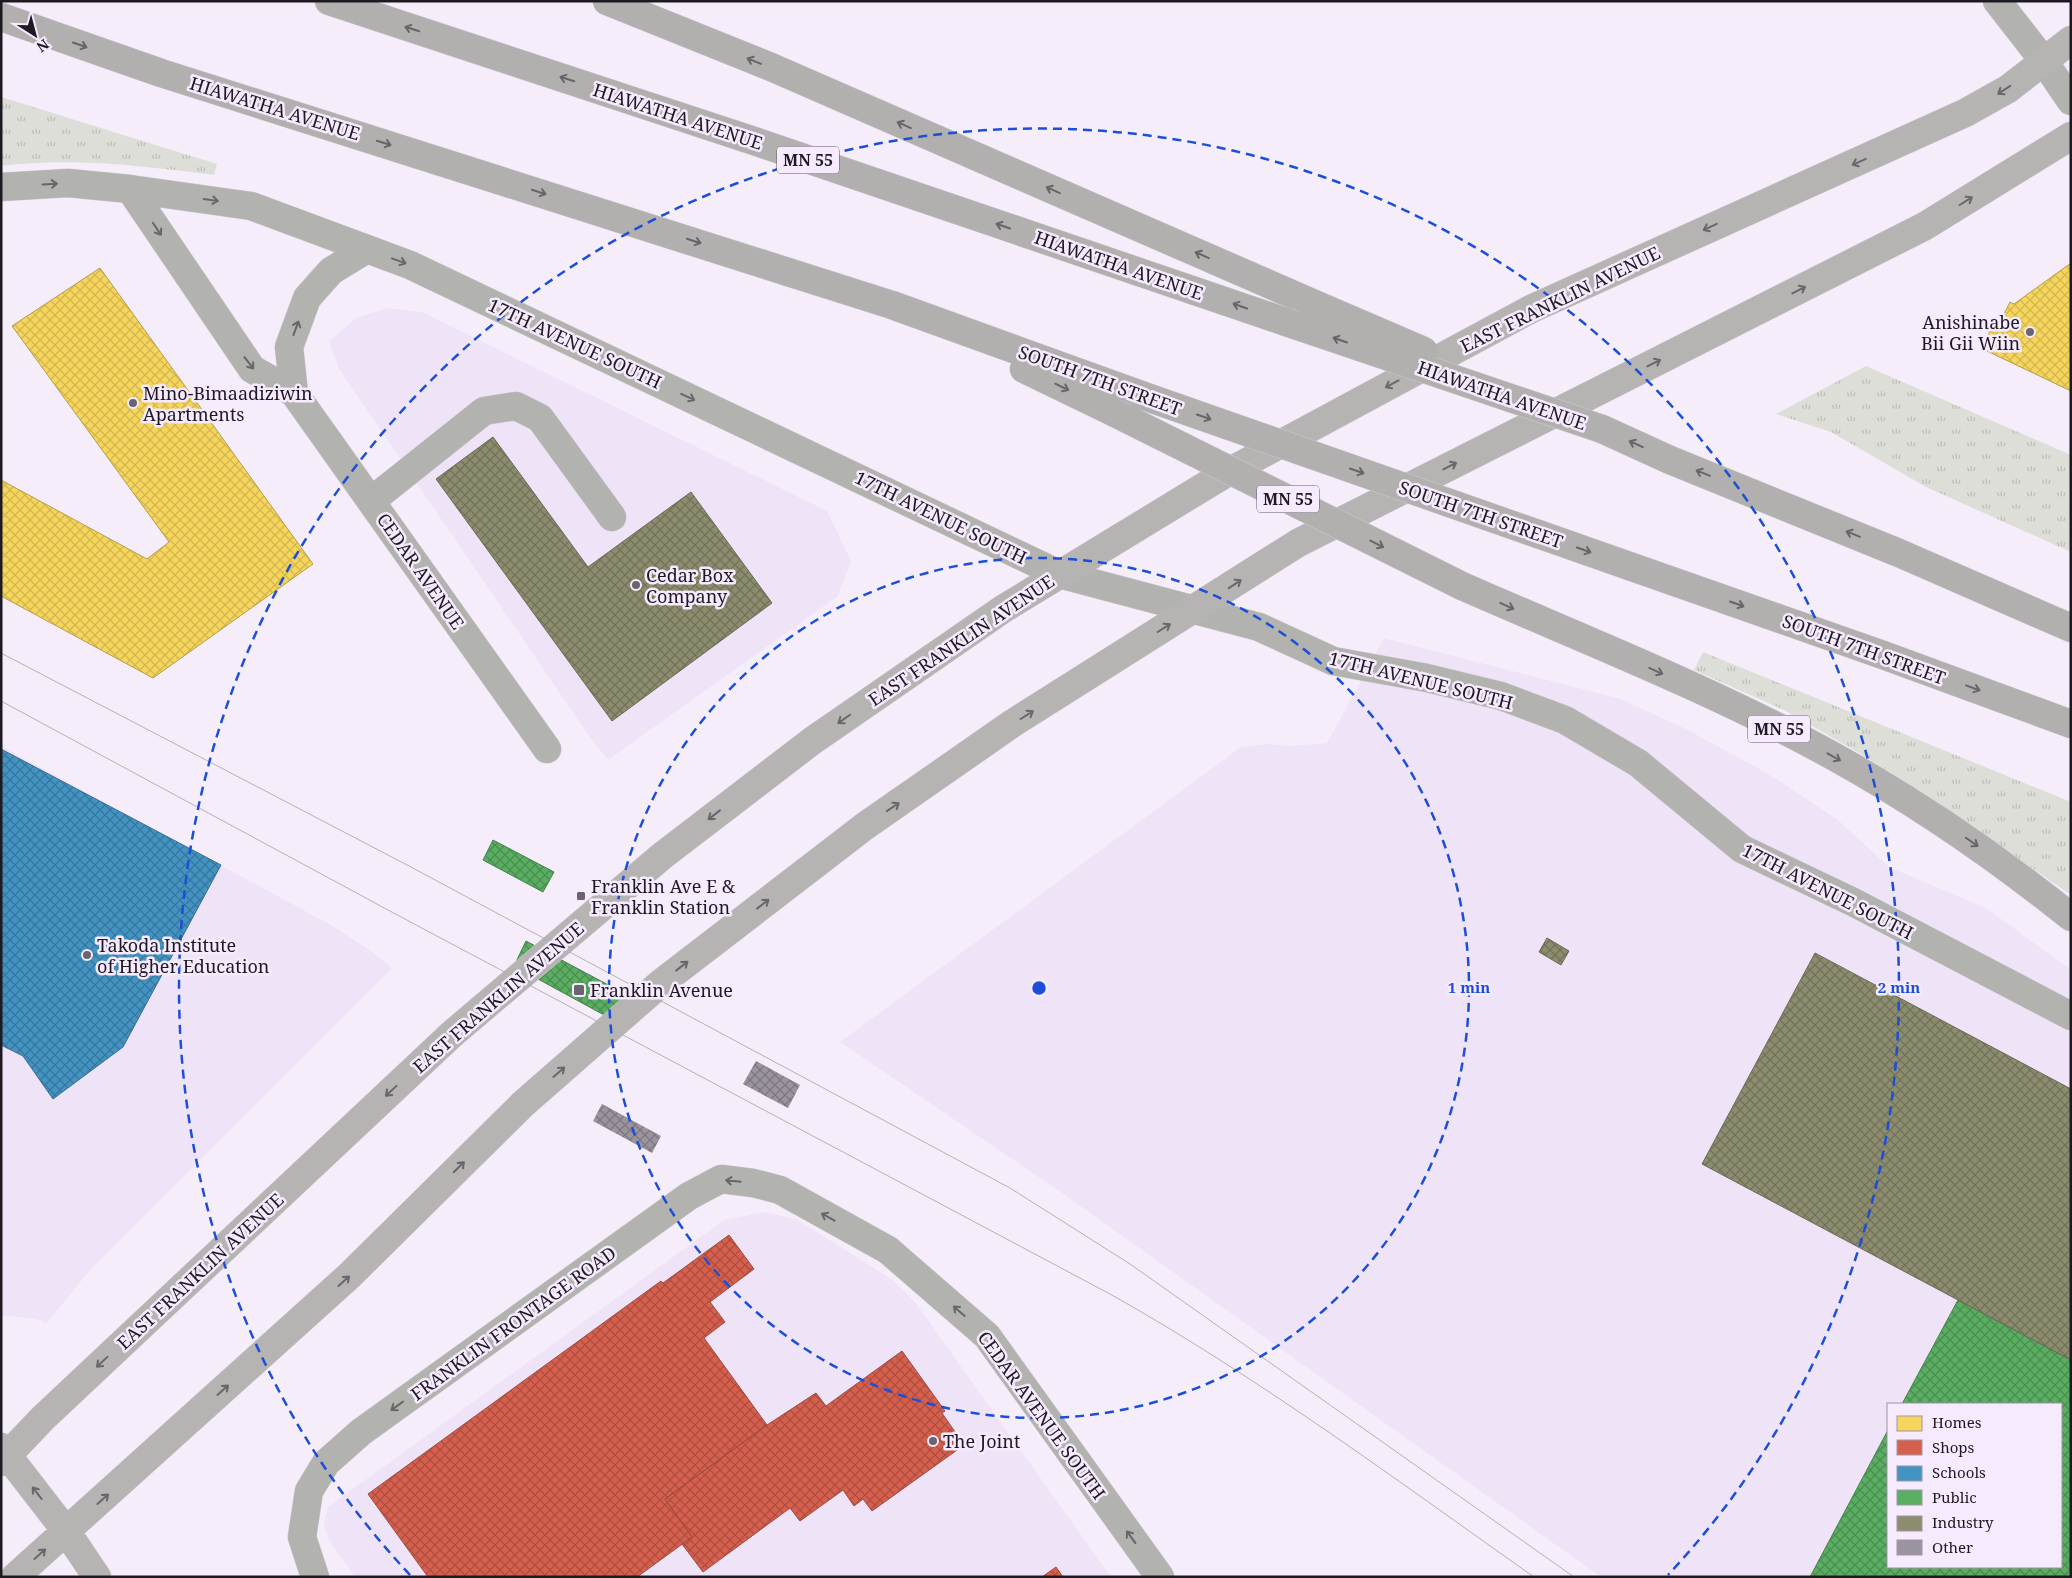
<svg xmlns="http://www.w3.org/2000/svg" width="2072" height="1578" font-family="'Noto Serif',serif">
<defs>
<pattern id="grass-tufts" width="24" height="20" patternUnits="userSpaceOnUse" patternTransform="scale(1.25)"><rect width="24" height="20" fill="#ddded7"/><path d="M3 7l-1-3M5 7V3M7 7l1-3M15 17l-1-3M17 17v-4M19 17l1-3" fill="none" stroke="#bdbeb8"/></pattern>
<pattern id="homes-cross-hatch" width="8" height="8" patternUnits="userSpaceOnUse" patternTransform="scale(1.25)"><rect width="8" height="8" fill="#f6d55c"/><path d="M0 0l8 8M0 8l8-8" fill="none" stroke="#d2b650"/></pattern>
<pattern id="shops-cross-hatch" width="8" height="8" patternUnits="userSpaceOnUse" patternTransform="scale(1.25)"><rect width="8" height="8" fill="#d6604d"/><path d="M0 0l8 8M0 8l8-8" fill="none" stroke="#ad4e40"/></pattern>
<pattern id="schools-cross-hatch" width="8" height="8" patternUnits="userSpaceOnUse" patternTransform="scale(1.25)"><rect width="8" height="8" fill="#4393c3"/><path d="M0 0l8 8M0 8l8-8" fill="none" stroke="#37779e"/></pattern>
<pattern id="public-cross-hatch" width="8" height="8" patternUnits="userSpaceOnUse" patternTransform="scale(1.25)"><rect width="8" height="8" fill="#5aae61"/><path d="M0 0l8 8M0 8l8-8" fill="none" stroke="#4a8d50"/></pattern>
<pattern id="industry-cross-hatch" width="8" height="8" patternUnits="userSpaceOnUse" patternTransform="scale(1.25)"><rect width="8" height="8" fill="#8c8c6e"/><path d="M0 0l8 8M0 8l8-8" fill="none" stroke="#72725a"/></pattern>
<pattern id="building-cross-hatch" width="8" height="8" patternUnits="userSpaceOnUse" patternTransform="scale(1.25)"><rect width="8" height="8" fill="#9a949e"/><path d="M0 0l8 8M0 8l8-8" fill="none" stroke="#7d7880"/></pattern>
</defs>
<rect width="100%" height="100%" fill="#f5eefa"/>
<!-- built -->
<path fill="#efe3f7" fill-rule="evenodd" d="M 387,308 L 422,312 L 827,511 L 851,561 L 838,596 L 608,760 L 589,736 L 339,369 L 329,341 L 356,318 Z
M 1384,638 L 1621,699 L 1686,729 L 1767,773 L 1838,820 L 1889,867 L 1986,908 L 2071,970 L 2071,1577 L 1601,1577 L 1062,1193 L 840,1042 L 1241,747 L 1267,744 L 1292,746 L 1327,743 ZM 1888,1404 L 2061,1404 L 2061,1567 L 1888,1567 Z
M 1,746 L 331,925 L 371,951 L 392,968 L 91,1269 L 46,1324 L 37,1319 L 1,1315 Z
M 765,1212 L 796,1219 L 893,1280 L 915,1302 L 1111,1577 L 355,1577 L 330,1542 L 324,1526 L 328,1507 L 724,1220 Z"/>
<!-- grass -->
<path fill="url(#grass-tufts)" d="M 1,97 L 217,164 L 214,175 C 144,166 72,157 1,166 Z
M 1866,366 L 2071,455 L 2071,552 L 1926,487 L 1831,432 L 1776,414 Z
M 1703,652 L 2071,802 L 2071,895 L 1922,792 L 1856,751 L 1784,710 L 1694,670 Z"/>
<!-- homes -->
<path fill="url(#homes-cross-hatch)" stroke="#b69d4b" d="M 2071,263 L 2071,391 L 1987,351 L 1990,343 L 1985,341 L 1995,322 L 1999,324 L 2010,302 L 2014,304 Z
M 100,268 L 313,564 L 153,678 L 1,596 L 1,480 L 147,559 L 169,542 L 12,326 Z"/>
<!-- shops -->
<path fill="url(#shops-cross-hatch)" stroke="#9f4b40" d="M 729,1235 L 754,1269 L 710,1302 L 725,1322 L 704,1338 L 767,1425 L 665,1499 L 692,1537 L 637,1577 L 428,1577 L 368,1494 L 661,1281 L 663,1283 Z
M 902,1351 L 945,1411 L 942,1413 L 964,1445 L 872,1511 L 863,1499 L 854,1506 L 843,1490 L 800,1521 L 790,1508 L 703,1572 L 682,1544 L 692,1537 L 665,1499 L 767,1425 L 816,1393 L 826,1406 Z
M 1056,1567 L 1063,1577 L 1042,1577 Z"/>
<!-- schools -->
<path fill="url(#schools-cross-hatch)" stroke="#386e93" d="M 1,749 L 221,865 L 123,1047 L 53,1099 L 23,1056 L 1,1045 Z"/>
<!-- public -->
<path fill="url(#public-cross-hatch)" stroke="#48814e" d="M 493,840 L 554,872 L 543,892 L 483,860 Z
M 526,941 L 642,1003 L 628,1028 L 514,966 Z
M 1958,1300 L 2071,1360 L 2071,1577 L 1810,1577 L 1888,1430 L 1888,1567 L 2061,1567 L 2061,1404 L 1902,1404 Z"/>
<!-- industry -->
<path fill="url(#industry-cross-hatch)" stroke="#6b6a57" d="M 493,437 L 588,567 L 691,492 L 772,603 L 612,721 L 436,479 Z
M 1547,938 L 1569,951 L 1561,965 L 1539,952 Z
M 1815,953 L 2071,1089 L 2071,1360 L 1702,1164 Z"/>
<!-- building -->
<path fill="url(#building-cross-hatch)" d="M 756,1061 L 800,1085 L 788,1108 L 743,1084 Z
M 602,1104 L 661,1136 L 652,1153 L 593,1121 Z"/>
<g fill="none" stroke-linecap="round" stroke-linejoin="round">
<defs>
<path id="minor" d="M 1997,1 L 2043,60 L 2071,101
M 1,187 L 68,183 L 130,189 L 251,206 L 410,265 L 1059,574 L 1259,627 L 1333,661 L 1427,678 L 1501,696 L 1565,720 L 1638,763 L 1742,849 L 1853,902 L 2071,1016
M 130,189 L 252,369 L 294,393 L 547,749
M 294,393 L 289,347 L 307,298 L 331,271 L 367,249
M 371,501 L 484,411 L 516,406 L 540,418 L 612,517
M 315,1577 L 302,1537 L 309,1491 L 326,1463 L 361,1432 L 689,1196 L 721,1179 L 753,1183 L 780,1190 L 888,1250 L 987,1336 L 1160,1577"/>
<path id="major" d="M 1,1447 L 66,1531 L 97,1577
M 1,1462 L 43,1418 L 452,1034 L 662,856 L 812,741 L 1003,609 L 1223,475 L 1531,309 L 1965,113 L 2008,89 L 2071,40
M 15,1577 L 349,1276 L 523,1104 L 661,983 L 865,826 L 1013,723 L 1298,543 L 1925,226 L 2071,136"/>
<path id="highway" d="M 329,1 L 760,143 L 1286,322
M 607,1 L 771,67 L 1310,302
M 1,17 L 161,73 L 892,305 L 1141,395
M 1024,369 L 1115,413
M 1602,429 L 1670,460 L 1899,553 L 2071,628
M 1538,534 L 1883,655 L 2071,724
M 1462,586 C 1585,640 1715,691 1833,756 C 1918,803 1996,857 2071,917"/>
</defs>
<!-- minor casing -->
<use href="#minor" stroke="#cec8d2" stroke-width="29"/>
<!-- major casing -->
<use href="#major" stroke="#cec8d2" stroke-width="29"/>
<!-- highway casing -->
<use href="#highway" stroke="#cec8d2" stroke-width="29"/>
<!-- minor -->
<use href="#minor" stroke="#b2b2ae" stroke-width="28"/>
<!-- major -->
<use href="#major" stroke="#b5b4b3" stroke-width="28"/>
<!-- highway -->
<use href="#highway" stroke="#b1b0ae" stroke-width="28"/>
<!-- tram -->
<path stroke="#b4b2b3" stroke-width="1" d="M 1,653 L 409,866 L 1010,1188 L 1130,1264 L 1574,1577
M 1,701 L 388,910 L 1110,1294 C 1258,1377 1395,1479 1534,1577"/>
<defs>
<path id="highway-bridge" d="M 1310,302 L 1424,351
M 1286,322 L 1602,429
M 1141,395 L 1538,534
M 1115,413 L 1462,586"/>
</defs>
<!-- highway-bridge casing -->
<use href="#highway-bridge" stroke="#cec8d2" stroke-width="29" stroke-linecap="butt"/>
<!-- highway-bridge -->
<use href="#highway-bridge" stroke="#b1b0ae" stroke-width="28"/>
</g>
<!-- one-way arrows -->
<defs><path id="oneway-shaft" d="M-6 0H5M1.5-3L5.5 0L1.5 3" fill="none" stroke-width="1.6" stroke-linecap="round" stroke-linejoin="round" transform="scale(1.25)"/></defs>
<g stroke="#686468">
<use href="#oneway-shaft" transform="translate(412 29) rotate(-162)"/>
<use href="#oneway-shaft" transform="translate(80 45) rotate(19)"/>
<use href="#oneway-shaft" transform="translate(754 61) rotate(-158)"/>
<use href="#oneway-shaft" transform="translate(567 79) rotate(-162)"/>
<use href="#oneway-shaft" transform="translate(904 125) rotate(-156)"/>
<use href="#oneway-shaft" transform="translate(384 143) rotate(17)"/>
<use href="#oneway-shaft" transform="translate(1053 190) rotate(-156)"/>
<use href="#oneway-shaft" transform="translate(539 192) rotate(18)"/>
<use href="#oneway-shaft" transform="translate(1003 226) rotate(-161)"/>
<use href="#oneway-shaft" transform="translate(694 241) rotate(18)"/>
<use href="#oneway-shaft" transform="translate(1202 255) rotate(-156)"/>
<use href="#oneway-shaft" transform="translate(1240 306) rotate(-161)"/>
<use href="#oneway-shaft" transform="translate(1340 340) rotate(-161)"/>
<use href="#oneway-shaft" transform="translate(1062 387) rotate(26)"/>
<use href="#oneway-shaft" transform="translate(1204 417) rotate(19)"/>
<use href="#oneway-shaft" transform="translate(1636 444) rotate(-156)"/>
<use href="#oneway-shaft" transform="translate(1357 471) rotate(19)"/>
<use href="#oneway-shaft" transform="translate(1703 473) rotate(-158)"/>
<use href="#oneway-shaft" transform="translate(1853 534) rotate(-158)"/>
<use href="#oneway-shaft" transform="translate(1377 544) rotate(27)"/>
<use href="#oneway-shaft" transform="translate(1584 550) rotate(19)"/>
<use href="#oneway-shaft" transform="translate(1737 604) rotate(19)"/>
<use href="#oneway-shaft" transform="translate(1507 606) rotate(24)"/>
<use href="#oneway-shaft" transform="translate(1656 671) rotate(24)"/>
<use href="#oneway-shaft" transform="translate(1973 688) rotate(20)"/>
<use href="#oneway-shaft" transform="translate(1834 757) rotate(29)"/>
<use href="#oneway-shaft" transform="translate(1972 842) rotate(35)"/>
</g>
<g stroke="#6a666a">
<use href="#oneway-shaft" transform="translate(2004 90) rotate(147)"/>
<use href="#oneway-shaft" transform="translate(1859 162) rotate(156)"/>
<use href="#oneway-shaft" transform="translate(1966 201) rotate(-32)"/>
<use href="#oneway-shaft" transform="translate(1710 227) rotate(155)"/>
<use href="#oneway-shaft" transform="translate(1799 290) rotate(-27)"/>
<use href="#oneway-shaft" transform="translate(1654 363) rotate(-27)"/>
<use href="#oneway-shaft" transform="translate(1392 384) rotate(152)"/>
<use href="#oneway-shaft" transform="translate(1450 466) rotate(-27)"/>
<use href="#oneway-shaft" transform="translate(1235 584) rotate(-33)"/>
<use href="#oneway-shaft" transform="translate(1164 628) rotate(-32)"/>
<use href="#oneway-shaft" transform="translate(1027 715) rotate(-32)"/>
<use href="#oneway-shaft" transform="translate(844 719) rotate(145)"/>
<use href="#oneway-shaft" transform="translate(893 807) rotate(-34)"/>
<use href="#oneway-shaft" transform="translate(714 815) rotate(142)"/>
<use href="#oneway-shaft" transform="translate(763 904) rotate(-38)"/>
<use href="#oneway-shaft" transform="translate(682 966) rotate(-38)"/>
<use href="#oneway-shaft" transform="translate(559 1072) rotate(-41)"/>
<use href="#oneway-shaft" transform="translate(391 1091) rotate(137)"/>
<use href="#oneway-shaft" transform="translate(459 1167) rotate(-45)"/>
<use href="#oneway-shaft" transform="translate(344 1281) rotate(-42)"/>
<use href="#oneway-shaft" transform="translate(102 1362) rotate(137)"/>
<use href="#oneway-shaft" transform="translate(223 1390) rotate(-42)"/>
<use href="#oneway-shaft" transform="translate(37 1493) rotate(-128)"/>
<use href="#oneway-shaft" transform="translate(103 1499) rotate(-42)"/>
<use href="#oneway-shaft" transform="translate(40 1554) rotate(-42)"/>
</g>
<g stroke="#686668">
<use href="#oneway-shaft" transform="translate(50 184) rotate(-3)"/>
<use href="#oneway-shaft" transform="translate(211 200) rotate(8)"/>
<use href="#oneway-shaft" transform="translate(157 229) rotate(56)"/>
<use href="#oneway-shaft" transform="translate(399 261) rotate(20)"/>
<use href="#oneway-shaft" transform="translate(296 328) rotate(-70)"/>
<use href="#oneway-shaft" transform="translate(249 363) rotate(52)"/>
<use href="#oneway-shaft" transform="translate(688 397) rotate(25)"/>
<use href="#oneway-shaft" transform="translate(733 1181) rotate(-174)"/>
<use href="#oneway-shaft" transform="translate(828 1217) rotate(-151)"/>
<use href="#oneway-shaft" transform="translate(959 1311) rotate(-139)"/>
<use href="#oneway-shaft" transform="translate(397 1406) rotate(144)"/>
<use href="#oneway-shaft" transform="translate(1131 1537) rotate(-126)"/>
</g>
<!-- distance rings -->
<g fill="none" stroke="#1d4ed8" stroke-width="2.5" stroke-dasharray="9 6">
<circle cx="1039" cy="988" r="430"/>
<path d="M410 1575A860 860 0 1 1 1668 1575"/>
</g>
<!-- markers -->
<g fill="#6a646e" stroke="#f6eafe" stroke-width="2">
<circle cx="2030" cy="332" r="5"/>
<circle cx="133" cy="403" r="5"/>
<circle cx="636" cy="585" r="5"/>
<rect x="576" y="891" width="10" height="10" rx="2.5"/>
<circle cx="87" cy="955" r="5"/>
<rect x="573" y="984" width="12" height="12" rx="2.5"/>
<circle cx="933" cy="1441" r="5"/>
</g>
<g text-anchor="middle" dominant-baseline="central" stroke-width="5" stroke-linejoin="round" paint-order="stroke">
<!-- shield labels -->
<g fill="#f6eafe" stroke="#605864" stroke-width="1">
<rect x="777" y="146.5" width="62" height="27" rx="4"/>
<rect x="1257" y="485.5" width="62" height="27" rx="4"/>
<rect x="1748" y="715.5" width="62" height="27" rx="4"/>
</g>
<g font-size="16" font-weight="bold" fill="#1f1922">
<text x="808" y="160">MN 55</text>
<text x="1288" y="499">MN 55</text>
<text x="1779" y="729">MN 55</text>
</g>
<!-- street labels -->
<g font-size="18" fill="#1f1922" stroke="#f6eafe">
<text transform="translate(275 108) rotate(17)">HIAWATHA AVENUE</text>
<text transform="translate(678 116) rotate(18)">HIAWATHA AVENUE</text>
<text transform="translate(1119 265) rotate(19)">HIAWATHA AVENUE</text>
<text transform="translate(1560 299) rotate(-26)">EAST FRANKLIN AVENUE</text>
<text transform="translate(575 343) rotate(25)">17TH AVENUE SOUTH</text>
<text transform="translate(1100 380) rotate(20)">SOUTH 7TH STREET</text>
<text transform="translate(1502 395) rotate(19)">HIAWATHA AVENUE</text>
<text transform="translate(1481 514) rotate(19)">SOUTH 7TH STREET</text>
<text transform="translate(941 517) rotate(26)">17TH AVENUE SOUTH</text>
<text transform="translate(421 571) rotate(55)">CEDAR AVENUE</text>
<text transform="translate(961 640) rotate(-34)">EAST FRANKLIN AVENUE</text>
<text transform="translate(1864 649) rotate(20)">SOUTH 7TH STREET</text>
<text transform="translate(1421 680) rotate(14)">17TH AVENUE SOUTH</text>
<text transform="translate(1828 891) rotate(27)">17TH AVENUE SOUTH</text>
<text transform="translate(498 997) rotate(-41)">EAST FRANKLIN AVENUE</text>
<text transform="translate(200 1271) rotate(-43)">EAST FRANKLIN AVENUE</text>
<text transform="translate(513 1323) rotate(-36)">FRANKLIN FRONTAGE ROAD</text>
<text transform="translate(1042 1415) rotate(54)">CEDAR AVENUE SOUTH</text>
</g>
<!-- poi labels -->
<g font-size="18" fill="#1f1922" stroke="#f6eafe" text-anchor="start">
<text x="2020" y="322" text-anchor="end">Anishinabe<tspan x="2020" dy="21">Bii Gii Wiin</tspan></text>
<text x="143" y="393">Mino-Bimaadiziwin<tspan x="143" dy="21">Apartments</tspan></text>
<text x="646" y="575">Cedar Box<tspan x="646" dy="21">Company</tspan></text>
<text x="591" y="886">Franklin Ave E &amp;<tspan x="591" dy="21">Franklin Station</tspan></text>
<text x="97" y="945">Takoda Institute<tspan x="97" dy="21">of Higher Education</tspan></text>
<text x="590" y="990">Franklin Avenue</text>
<text x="943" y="1441">The Joint</text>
</g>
</g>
<circle cx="1039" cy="988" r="8" fill="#1d4ed8" stroke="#f6eafe" stroke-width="2.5"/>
<g font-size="15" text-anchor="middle" font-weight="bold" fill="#1d4ed8" stroke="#f6eafe" stroke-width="5" stroke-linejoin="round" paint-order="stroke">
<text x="1469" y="993">1 min</text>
<text x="1899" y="993">2 min</text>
</g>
<!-- border -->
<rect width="2072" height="1578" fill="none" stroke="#1f1922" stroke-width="5"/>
<!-- legend -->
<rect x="1887" y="1403" width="175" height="165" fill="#f6eafe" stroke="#a096a6"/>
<rect x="1897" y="1416" width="25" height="15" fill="#f6d55c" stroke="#a096a6"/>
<text x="1932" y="1428" font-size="15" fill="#1f1922">Homes</text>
<rect x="1897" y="1440" width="25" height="15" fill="#d6604d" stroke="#a096a6"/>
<text x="1932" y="1453" font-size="15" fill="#1f1922">Shops</text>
<rect x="1897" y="1466" width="25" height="15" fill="#4393c3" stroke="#a096a6"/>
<text x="1932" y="1478" font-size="15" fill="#1f1922">Schools</text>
<rect x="1897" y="1490" width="25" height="15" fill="#5aae61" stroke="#a096a6"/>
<text x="1932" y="1503" font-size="15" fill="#1f1922">Public</text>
<rect x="1897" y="1516" width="25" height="15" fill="#8c8c6e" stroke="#a096a6"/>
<text x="1932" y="1528" font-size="15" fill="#1f1922">Industry</text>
<rect x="1897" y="1540" width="25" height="15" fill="#9a949e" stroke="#a096a6"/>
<text x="1932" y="1553" font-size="15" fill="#1f1922">Other</text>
<!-- north arrow -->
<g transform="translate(35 35) rotate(144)" stroke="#f6eafe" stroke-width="4" paint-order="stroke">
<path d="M0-4L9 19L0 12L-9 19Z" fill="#1f1922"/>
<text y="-8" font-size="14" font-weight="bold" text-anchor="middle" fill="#1f1922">N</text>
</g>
</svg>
